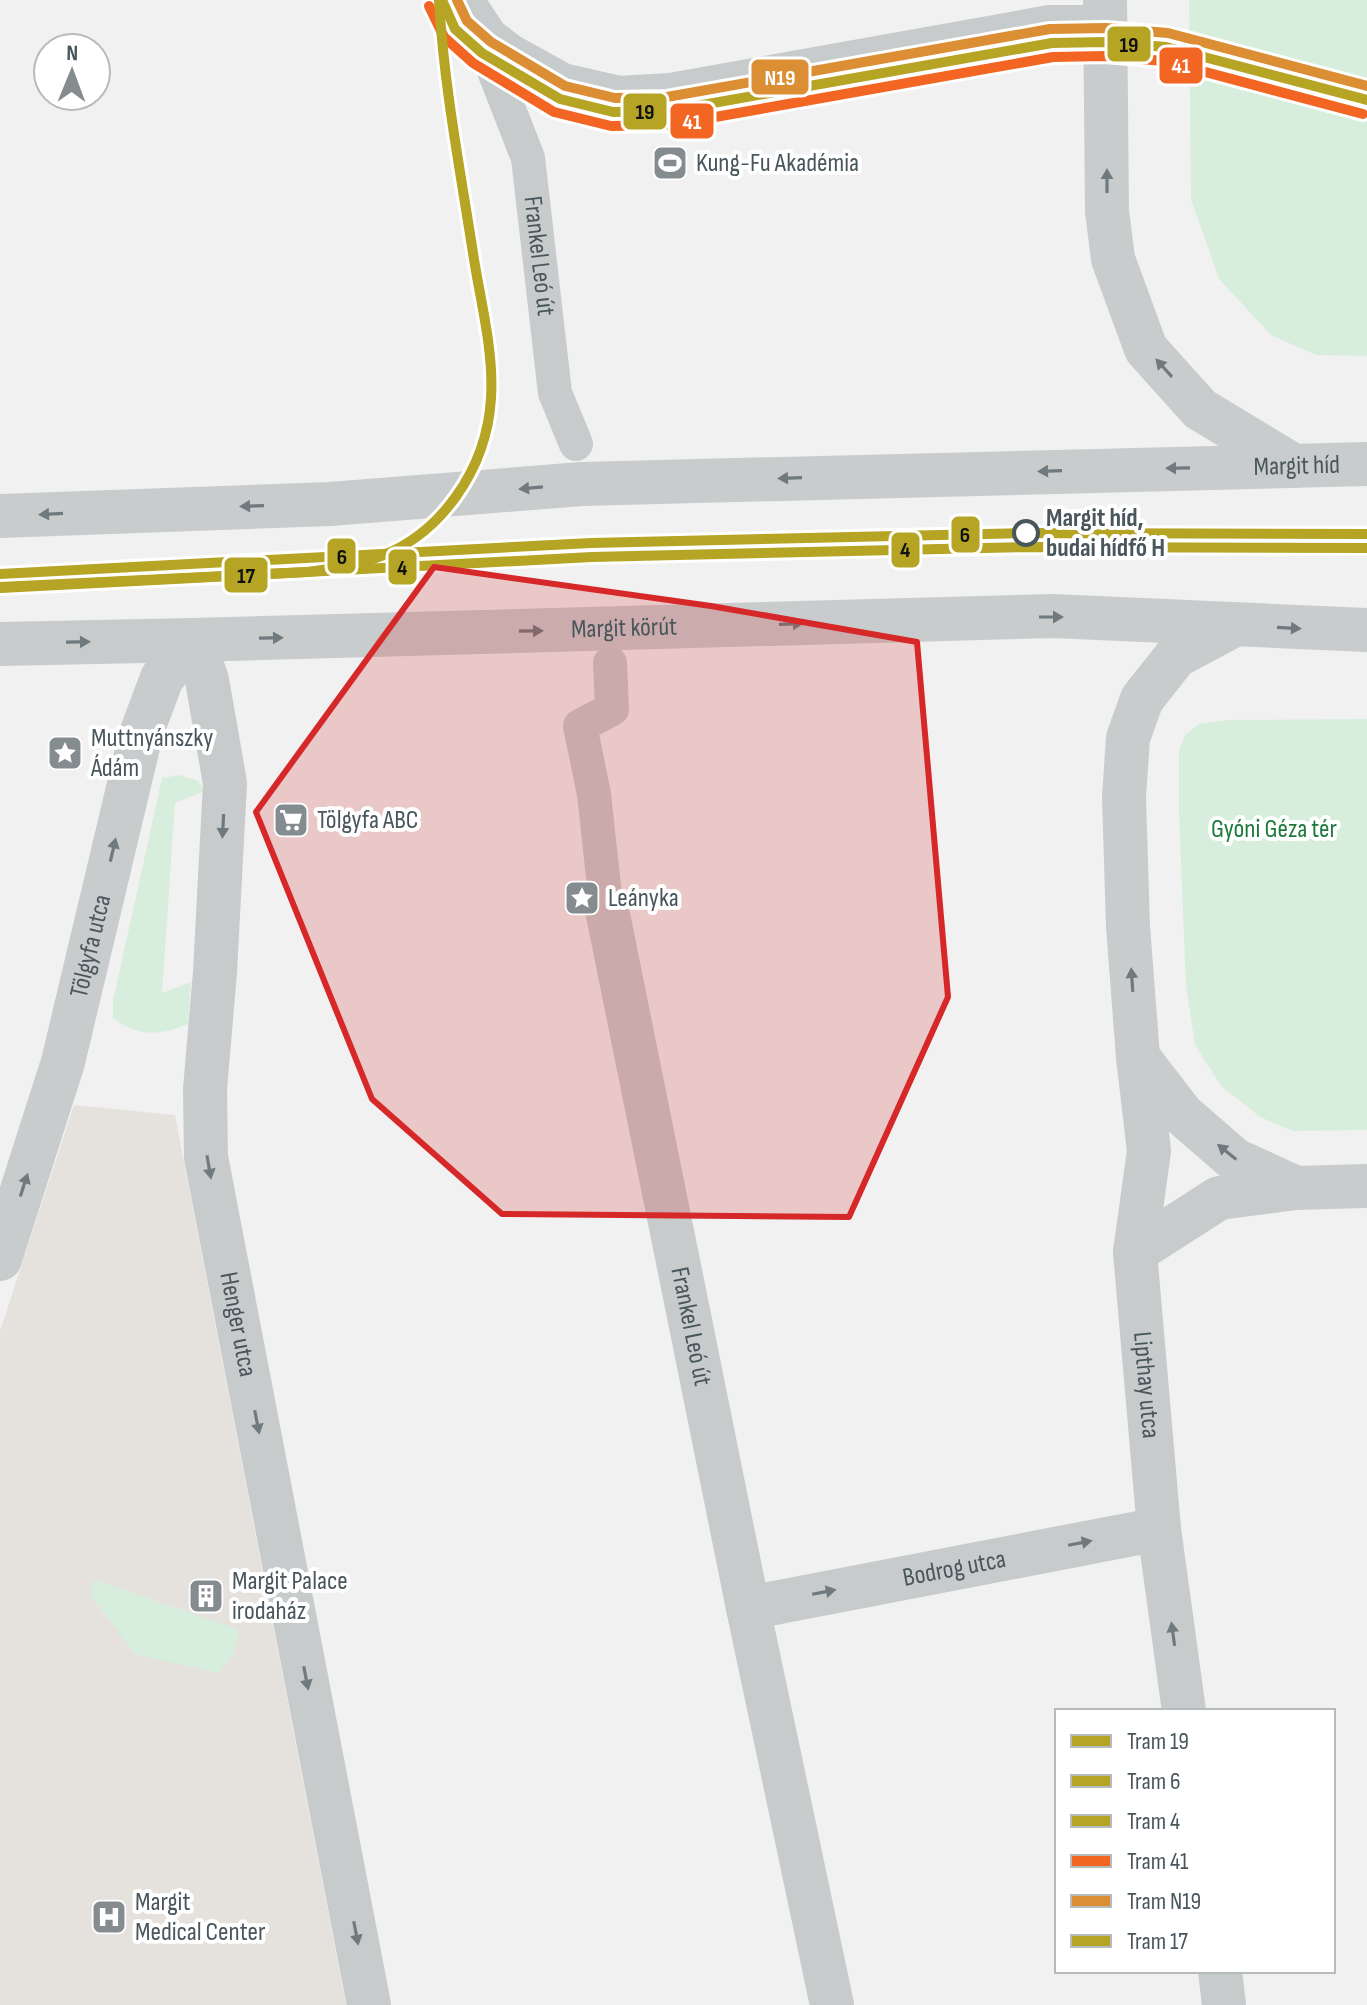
<svg xmlns="http://www.w3.org/2000/svg" width="1367" height="2005" font-family="'Sofia Sans Condensed',sans-serif">
<rect width="100%" height="100%" fill="#f1f1f1"/>
<!-- commercial -->
<path fill="#e5e2de" d="M 74,1105 L 175,1115 L 346,2005 L 0,2005 L 0,1331 Z"/>
<!-- green -->
<path fill="#d7eedc" d="M 1189,0 L 1367,0 L 1367,356 L 1316,355 L 1271,335 L 1219,279 L 1191,199 Z
M 1367,719 L 1367,1130 L 1293,1131 L 1260,1117 L 1221,1086 L 1195,1045 L 1186,986 L 1179,812 L 1179,751 L 1185,735 L 1199,724 L 1228,720 Z
M 180,775 L 198,781 L 205,791 L 175,803 L 162,993 L 191,982 L 188,1024 C 159,1036 139,1037 113,1018 L 113,1001 L 162,778 Z
M 94,1580 L 238,1629 C 239,1648 232,1660 218,1673 L 135,1654 L 90,1595 Z"/>
<g fill="none" stroke-linecap="round" stroke-linejoin="round">
<!-- pedestrian -->
<g stroke="#c8cbcc" stroke-width="34">
<path id="s1" d="M 494,71 L 528,158 L 555,393 L 576,444"/>
<path d="M 606,905 L 594,794 L 580,726 L 612,709 L 610,663"/>
</g>
<!-- minor -->
<g stroke="#c8cbcc" stroke-width="44">
<path d="M 461,0 L 487,39 L 508,55 L 562,85 L 619,98 L 671,95 L 1050,27 L 1106,27"/>
<path id="s2" d="M 193,640 L 207,680 L 225,783 L 215,972 L 205,1089 L 206,1157 L 369,2005"/>
<path id="s3" d="M 606,905 L 748,1608 L 832,2005"/>
<path id="s4" d="M 1138,1057 L 1149,1151 L 1135,1252 L 1159,1529 L 1184,1711"/>
<path d="M 1135,1252 L 1219,1198 L 1296,1188"/>
<path id="s5" d="M 748,1608 L 1159,1529"/>
<path d="M 1220,1971 L 1224,2005"/>
</g>
<!-- tertiary -->
<path stroke="#c8cbcc" stroke-width="44" d="M 0,644 L 193,640"/>
<!-- secondary -->
<g stroke="#c9cccd" stroke-width="44">
<path d="M 1105,0 L 1107,211 L 1113,259 L 1146,349 L 1200,409 L 1294,466"/>
<path id="s6" d="M 0,516 L 330,504 L 582,484 L 1367,464"/>
<path d="M 1232,626 L 1176,656 L 1142,699 L 1128,738 L 1124,797 L 1128,926 L 1138,1057 L 1182,1114 L 1235,1160 L 1296,1188 L 1367,1186"/>
<path id="s7" d="M 0,1259 L 63,1062 L 141,734 L 162,678 L 193,640 L 1053,616 L 1367,630"/>
</g>
<defs>
<path id="tram-1" d="M 442,0 L 455,29 L 482,53 L 560,99 L 613,112 L 668,111 L 1052,43 L 1105,42 L 1166,47 L 1367,100"/>
<path id="tram-2" d="M 0,574 L 591,543 L 1026,533 L 1367,534"/>
<path id="tram-3" d="M 1,588 L 592,557 L 1026,547 L 1367,548"/>
<path id="tram-4" d="M 429,6 L 444,37 L 473,63 L 554,112 L 611,126 L 670,125 L 1053,57 L 1105,56 L 1164,61 L 1363,114"/>
<path id="tram-5" d="M 457,0 L 467,21 L 491,42 L 565,86 L 615,98 L 667,97 L 1050,29 L 1106,28 L 1168,33 L 1367,86"/>
<path id="tram-6" d="M 0,587 L 308,572 C 329,569 352,566 373,559 C 441,537 487,468 491,398 C 494,350 480,300 473,253 C 460,169 444,86 439,1"/>
</defs>
<!-- tram-1 casing -->
<use href="#tram-1" stroke="#fff" stroke-width="16"/>
<!-- tram-2 casing -->
<use href="#tram-2" stroke="#fff" stroke-width="16"/>
<!-- tram-3 casing -->
<use href="#tram-3" stroke="#fff" stroke-width="16"/>
<!-- tram-4 casing -->
<use href="#tram-4" stroke="#fff" stroke-width="16"/>
<!-- tram-5 casing -->
<use href="#tram-5" stroke="#fff" stroke-width="16"/>
<!-- tram-6 casing -->
<use href="#tram-6" stroke="#fff" stroke-width="16"/>
<!-- tram-1 -->
<use href="#tram-1" stroke="#b6a425" stroke-width="10"/>
<!-- tram-2 -->
<use href="#tram-2" stroke="#b6a425" stroke-width="10"/>
<!-- tram-3 -->
<use href="#tram-3" stroke="#b6a425" stroke-width="10"/>
<!-- tram-4 -->
<use href="#tram-4" stroke="#f26522" stroke-width="10"/>
<!-- tram-5 -->
<use href="#tram-5" stroke="#db8e34" stroke-width="10"/>
<!-- tram-6 -->
<use href="#tram-6" stroke="#b6a425" stroke-width="10"/>
</g>
<!-- one-way arrows -->
<defs><path id="oneway-solid" d="M-6-.8H1V-3.2L6.5 0L1 3.2V.8H-6Z" transform="scale(2)"/></defs>
<g fill="#6f797e">
<use href="#oneway-solid" transform="translate(1107 181) rotate(-90)"/>
<use href="#oneway-solid" transform="translate(1164 368) rotate(-132)"/>
<use href="#oneway-solid" transform="translate(1178 468) rotate(179)"/>
<use href="#oneway-solid" transform="translate(1050 471) rotate(178)"/>
<use href="#oneway-solid" transform="translate(790 478) rotate(178)"/>
<use href="#oneway-solid" transform="translate(531 488) rotate(175)"/>
<use href="#oneway-solid" transform="translate(252 506) rotate(178)"/>
<use href="#oneway-solid" transform="translate(51 514) rotate(177)"/>
<use href="#oneway-solid" transform="translate(1051 617)"/>
<use href="#oneway-solid" transform="translate(791 624) rotate(-2)"/>
<use href="#oneway-solid" transform="translate(1289 628) rotate(3)"/>
<use href="#oneway-solid" transform="translate(531 631) rotate(-1)"/>
<use href="#oneway-solid" transform="translate(271 638) rotate(-1)"/>
<use href="#oneway-solid" transform="translate(78 642) rotate(-1)"/>
<use href="#oneway-solid" transform="translate(223 826) rotate(93)"/>
<use href="#oneway-solid" transform="translate(113 850) rotate(-77)"/>
<use href="#oneway-solid" transform="translate(1132 980) rotate(-94)"/>
<use href="#oneway-solid" transform="translate(1227 1152) rotate(-141)"/>
<use href="#oneway-solid" transform="translate(209 1167) rotate(80)"/>
<use href="#oneway-solid" transform="translate(24 1185) rotate(-72)"/>
<use href="#oneway-solid" transform="translate(257 1422) rotate(79)"/>
<use href="#oneway-solid" transform="translate(1080 1543) rotate(-11)"/>
<use href="#oneway-solid" transform="translate(824 1592) rotate(-11)"/>
<use href="#oneway-solid" transform="translate(1173 1634) rotate(-98)"/>
<use href="#oneway-solid" transform="translate(306 1678) rotate(79)"/>
<use href="#oneway-solid" transform="translate(356 1933) rotate(79)"/>
</g>
<!-- marked area -->
<path fill="#d62828" fill-opacity="0.2" stroke="#d62828" stroke-width="6" stroke-linejoin="round" d="M 434,567 L 711,606 L 917,642 L 948,997 L 849,1217 L 502,1214 L 372,1099 L 256,812 Z"/>
<!-- icons -->
<defs>
<symbol id="stadium-square" viewBox="-11 -11 22 22"><rect x="-9" y="-9" width="18" height="18" rx="4" fill="#848c90" stroke="#fff"/><path d="M0-5a6.5 5 0 1 0 0 10a6.5 5 0 1 0 0-10ZM-3.5-1.8h7v3.6h-7Z" fill="#fff"/></symbol>
<symbol id="sight-square" viewBox="-11 -11 22 22"><rect x="-9" y="-9" width="18" height="18" rx="4" fill="#848c90" stroke="#fff"/><path d="M0-6L1.8-2.2L6-1.7L2.9 1.2L3.7 5.4L0 3.3L-3.7 5.4L-2.9 1.2L-6-1.7L-1.8-2.2Z" fill="#fff"/></symbol>
<symbol id="supermarket-square" viewBox="-11 -11 22 22"><rect x="-9" y="-9" width="18" height="18" rx="4" fill="#848c90" stroke="#fff"/><path d="M-6-5.5h2.5l.6 2H6L4.5 2H-2.5L-4.4-4H-6ZM-1.5 3.2a1.3 1.3 0 1 0 .1 0ZM3 3.2a1.3 1.3 0 1 0 .1 0Z" fill="#fff"/></symbol>
<symbol id="building-square" viewBox="-11 -11 22 22"><rect x="-9" y="-9" width="18" height="18" rx="4" fill="#848c90" stroke="#fff"/><path d="M-4-6H4V6H1V3H-1V6H-4ZM-2.5-4.3h1.7v1.8h-1.7ZM.8-4.3h1.7v1.8H.8ZM-2.5-1h1.7V.8h-1.7ZM.8-1h1.7V.8H.8Z" fill="#fff"/></symbol>
<symbol id="hospital-square" viewBox="-11 -11 22 22"><rect x="-9" y="-9" width="18" height="18" rx="4" fill="#848c90" stroke="#fff"/><path d="M-5-5h3v3.5h4V-5h3V5h-3V1.5h-4V5h-3Z" fill="#fff"/></symbol>
</defs>
<g fill-rule="evenodd">
<use href="#stadium-square" x="650" y="143" width="40" height="40"/>
<use href="#sight-square" x="45" y="733" width="40" height="40"/>
<use href="#supermarket-square" x="271" y="800" width="40" height="40"/>
<use href="#sight-square" x="562" y="878" width="40" height="40"/>
<use href="#building-square" x="186" y="1576" width="40" height="40"/>
<use href="#hospital-square" x="89" y="1897" width="40" height="40"/>
</g>
<!-- markers -->
<circle fill="#fff" stroke="#49565c" stroke-width="4" cx="1026" cy="533" r="12"/>
<g text-anchor="middle" dominant-baseline="central" stroke-width="8" stroke-linejoin="round" paint-order="stroke">
<!-- poi labels -->
<g font-size="26" fill="#49565c" stroke="#fff" text-anchor="start">
<text x="696" y="163">Kung-Fu Akadémia</text>
<text x="91" y="738">Muttnyánszky<tspan x="91" dy="30">Ádám</tspan></text>
<text x="317" y="820">Tölgyfa ABC</text>
<text x="608" y="898">Leányka</text>
<text x="232" y="1581">Margit Palace<tspan x="232" dy="30">irodaház</tspan></text>
<text x="135" y="1902">Margit<tspan x="135" dy="30">Medical Center</tspan></text>
</g>
<!-- street labels -->
<g font-size="26" fill="#49565c" stroke="#fff">
<text stroke="none"><textPath href="#s1" startOffset="192">Frankel Leó út</textPath></text>
<text stroke="none"><textPath href="#s6" startOffset="1298">Margit híd</textPath></text>
<text stroke="none"><textPath href="#s7" startOffset="1084">Margit körút</textPath></text>
<text stroke="none"><textPath href="#s7" startOffset="326">Tölgyfa utca</textPath></text>
<text stroke="none"><textPath href="#s2" startOffset="692">Henger utca</textPath></text>
<text stroke="none"><textPath href="#s3" startOffset="430">Frankel Leó út</textPath></text>
<text stroke="none"><textPath href="#s4" startOffset="330">Lipthay utca</textPath></text>
<text stroke="none"><textPath href="#s5" startOffset="210">Bodrog utca</textPath></text>
</g>
<!-- stop labels -->
<g font-size="26" font-weight="bold" fill="#49565c" stroke="#fff" text-anchor="start">
<text x="1046" y="518">Margit híd,<tspan x="1046" dy="30">budai hídfő H</tspan></text>
</g>
<!-- park labels -->
<g font-size="26" fill="#1d793c" stroke="#fff">
<text x="1274" y="829">Gyóni Géza tér</text>
</g>
</g>
<g stroke="#fff" stroke-width="3">
<rect x="1106" y="25" width="46" height="38" rx="8" fill="#b6a425"/>
<rect x="1158" y="46" width="46" height="39" rx="8" fill="#f26522"/>
<rect x="750" y="58" width="60" height="38" rx="8" fill="#db8e34"/>
<rect x="622" y="92" width="46" height="39" rx="8" fill="#b6a425"/>
<rect x="669" y="102" width="46" height="38" rx="8" fill="#f26522"/>
<rect x="950" y="515" width="31" height="39" rx="8" fill="#b6a425"/>
<rect x="890" y="531" width="31" height="38" rx="8" fill="#b6a425"/>
<rect x="326" y="537" width="31" height="38" rx="8" fill="#b6a425"/>
<rect x="387" y="548" width="31" height="38" rx="8" fill="#b6a425"/>
<rect x="223" y="556" width="46" height="38" rx="8" fill="#b6a425"/>
</g>
<g font-size="22" text-anchor="middle" font-weight="bold" fill="#fff">
<text x="1181" y="73">41</text>
<text x="780" y="85">N19</text>
<text x="692" y="129">41</text>
</g>
<g font-size="22" text-anchor="middle" font-weight="bold" fill="#111">
<text x="1129" y="52">19</text>
<text x="645" y="119">19</text>
<text x="965" y="542">6</text>
<text x="905" y="557">4</text>
<text x="342" y="564">6</text>
<text x="402" y="575">4</text>
<text x="246" y="583">17</text>
</g>
<!-- legend -->
<rect x="1055" y="1709" width="280" height="264" fill="#ffffff" stroke="#b6bbbe" stroke-width="2"/>
<rect x="1071" y="1735" width="40" height="12" fill="#b6a425" stroke="#b6bbbe" stroke-width="2"/>
<text x="1127" y="1749" font-size="24" fill="#49565c">Tram 19</text>
<rect x="1071" y="1775" width="40" height="12" fill="#b6a425" stroke="#b6bbbe" stroke-width="2"/>
<text x="1127" y="1789" font-size="24" fill="#49565c">Tram 6</text>
<rect x="1071" y="1815" width="40" height="12" fill="#b6a425" stroke="#b6bbbe" stroke-width="2"/>
<text x="1127" y="1829" font-size="24" fill="#49565c">Tram 4</text>
<rect x="1071" y="1855" width="40" height="12" fill="#f26522" stroke="#b6bbbe" stroke-width="2"/>
<text x="1127" y="1869" font-size="24" fill="#49565c">Tram 41</text>
<rect x="1071" y="1895" width="40" height="12" fill="#db8e34" stroke="#b6bbbe" stroke-width="2"/>
<text x="1127" y="1909" font-size="24" fill="#49565c">Tram N19</text>
<rect x="1071" y="1935" width="40" height="12" fill="#b6a425" stroke="#b6bbbe" stroke-width="2"/>
<text x="1127" y="1949" font-size="24" fill="#49565c">Tram 17</text>
<!-- north arrow -->
<g transform="translate(72 72) rotate(1)"><circle r="38" fill="#ffffff" stroke="#b6bbbe" stroke-width="2"/>
<path d="M0-6L14 30L0 20L-14 30Z" fill="#848c90"/>
<text y="-12" font-size="22" font-weight="bold" text-anchor="middle" fill="#49565c">N</text>
</g>
</svg>
